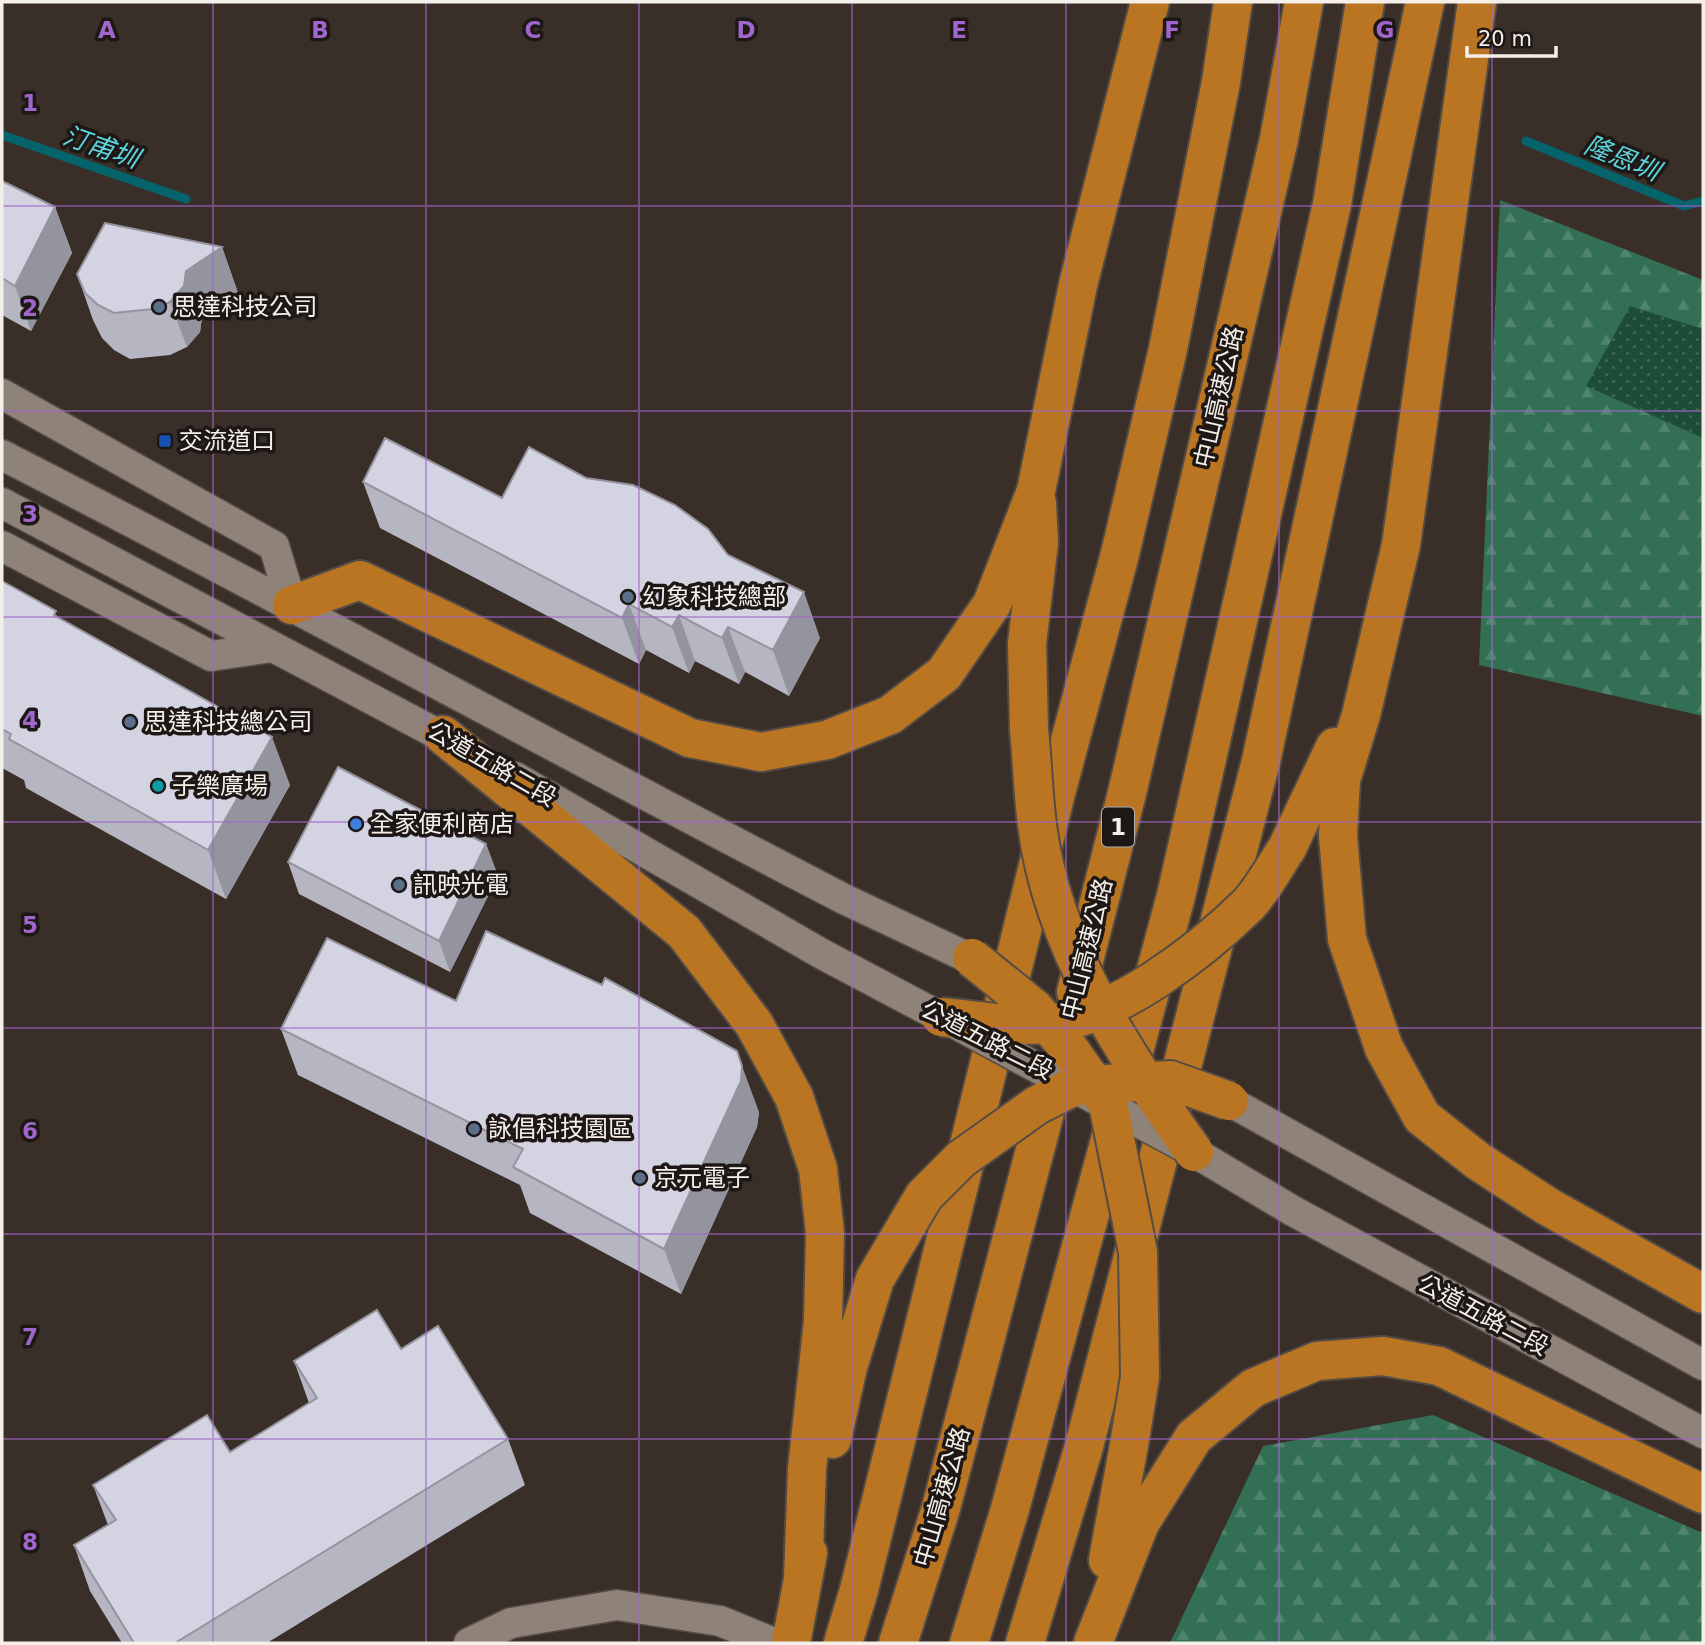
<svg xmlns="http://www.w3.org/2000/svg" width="1705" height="1645" font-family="'DejaVu Sans','Noto Sans TC',sans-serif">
<defs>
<pattern id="forest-firs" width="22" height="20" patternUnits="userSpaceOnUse" patternTransform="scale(1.75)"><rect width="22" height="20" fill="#336f55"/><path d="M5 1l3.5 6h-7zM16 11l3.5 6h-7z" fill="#51846e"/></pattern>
<pattern id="park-dots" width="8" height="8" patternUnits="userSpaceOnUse" patternTransform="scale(1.75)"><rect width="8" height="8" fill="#1d4d39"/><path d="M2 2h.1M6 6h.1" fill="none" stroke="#3e6756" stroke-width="1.8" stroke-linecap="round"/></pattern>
</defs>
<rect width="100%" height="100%" fill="#392f28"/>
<!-- forest -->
<path fill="url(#forest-firs)" d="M 1500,200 L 1703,280 L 1703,716 L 1479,665 Z
M 1433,1415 L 1703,1533 L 1703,1643 L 1170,1643 L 1263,1446 Z"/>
<!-- park -->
<path fill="url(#park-dots)" d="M 1630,306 L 1703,329 L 1703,438 L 1586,386 Z"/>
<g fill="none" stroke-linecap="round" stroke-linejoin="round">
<!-- stream -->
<path stroke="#05646b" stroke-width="9" d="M 2,135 L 186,199
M 1526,141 L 1684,206 L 1703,201"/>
<defs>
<path id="tertiary" d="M 2,394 L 274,546 L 292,605
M 2,455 C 284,599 562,753 844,899
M 2,503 L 462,747
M 2,546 L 211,656 L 272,647
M 515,777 L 822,954 L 941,1017
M 1229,1101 L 1703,1365
M 1293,1211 L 1703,1433
M 469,1643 L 511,1623 L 617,1605 L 720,1621 L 774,1643"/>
<path id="motorway" d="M 1477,2 L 1401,545 L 1361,715 L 1341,780 L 1338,836 L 1347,939 L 1384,1048 L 1422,1117 L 1478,1161 L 1547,1206 L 1703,1294
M 292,605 L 360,580 L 690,738 L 761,752 L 827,740 L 890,715 L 944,674 L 992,604 L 1036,491 L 1078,285 L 1150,2
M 1029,729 L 1027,644 L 1039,542 L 1037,503
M 443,735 L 684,932 L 754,1024 L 794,1097 L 818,1169 L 825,1233 L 823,1321 L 807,1469 L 803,1579
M 1287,848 L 1335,747
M 1076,992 L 1127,793 L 1279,139 L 1304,2
M 832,1439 L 848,1367 L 875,1279
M 1108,1560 L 1129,1445
M 791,1643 L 808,1553
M 843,1643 L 859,1590 L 1056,793 L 1120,554 L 1168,349 L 1221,82 L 1233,2
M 898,1643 L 941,1508 L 1055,1074
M 969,1643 L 1010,1509 L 1176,896 L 1332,204 L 1365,2
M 1025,1643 L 1083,1450 L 1261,761 L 1425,2
M 1093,1643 L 1140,1523 L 1194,1437 L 1253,1388 L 1317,1361 L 1383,1356 L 1439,1366 L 1703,1494"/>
</defs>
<!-- tertiary casing -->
<use href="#tertiary" stroke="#534b44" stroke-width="33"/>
<!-- motorway casing -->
<use href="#motorway" stroke="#534b44" stroke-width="42"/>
<!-- tertiary -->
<use href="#tertiary" stroke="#8e8279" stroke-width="30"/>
<!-- motorway -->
<use href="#motorway" stroke="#ba7523" stroke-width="38"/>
<defs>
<path id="tertiary-bridge" d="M 844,899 L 990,968
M 954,1023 L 1194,1152 L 1293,1211"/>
<path id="motorway-bridge" d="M 1029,729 C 1032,761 1033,793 1037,825 C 1053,949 1124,1053 1194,1152
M 972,958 L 1034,1008 L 1070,1050 L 1108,1104 L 1138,1252 L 1140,1377 L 1129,1445
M 941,1017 C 976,1020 1013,1027 1048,1024 C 1115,1018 1201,951 1248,905 C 1263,889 1275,866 1287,848
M 875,1279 L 924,1196 L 961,1159 L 1037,1105 L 1075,1086 L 1170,1080 L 1229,1101"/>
</defs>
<!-- tertiary-bridge casing -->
<use href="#tertiary-bridge" stroke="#534b44" stroke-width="33" stroke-linecap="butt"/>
<!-- motorway-bridge casing -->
<use href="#motorway-bridge" stroke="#534b44" stroke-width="42" stroke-linecap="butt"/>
<!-- tertiary-bridge -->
<use href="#tertiary-bridge" stroke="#8e8279" stroke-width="30"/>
<!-- motorway-bridge -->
<use href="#motorway-bridge" stroke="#ba7523" stroke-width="38"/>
</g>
<!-- wall -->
<path fill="#b6b5c2" d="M 2,181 L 55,207 L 72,253 L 31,331 L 2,315 Z
M 222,247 L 238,293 L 202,317 L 200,332 L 187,347 L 170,355 L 130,359 L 114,350 L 102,338 L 93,320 L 77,274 Z
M 363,482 L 502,498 L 728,555 L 820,638 L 789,696 L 745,672 L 739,684 L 695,661 L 689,673 L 646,650 L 639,664 L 380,528 Z
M 2,581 L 59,617 L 290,785 L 226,899 L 26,788 L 24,780 L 2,768 Z
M 486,844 L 498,876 L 450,972 L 299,894 L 288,862 Z
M 281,1029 L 759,1112 L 757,1127 L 681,1294 L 530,1213 L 520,1185 L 298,1075 Z
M 401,1349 L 508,1439 L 525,1485 L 267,1643 L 122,1643 L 90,1591 L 74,1545 L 108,1525 L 93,1485 L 230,1452 L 309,1403 L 294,1361 Z"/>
<!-- shaded-wall -->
<path fill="#94949e" d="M 55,207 L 72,253 L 31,331 L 15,286 Z
M 222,247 L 238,293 L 202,317 L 200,332 L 187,347 L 170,302 L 186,271 Z
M 804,592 L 820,638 L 789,696 L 773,650 Z
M 629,604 L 646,650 L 639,664 L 622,618 Z
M 679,615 L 695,661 L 689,673 L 672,627 Z
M 728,627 L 745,672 L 739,684 L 722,638 Z
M 272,737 L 290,785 L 226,899 L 208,850 Z
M 486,844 L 498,876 L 450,972 L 439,941 Z
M 742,1066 L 759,1112 L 757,1127 L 681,1294 L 664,1249 Z"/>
<!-- building -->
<path fill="#d4d3e1" stroke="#94949e" stroke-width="2" d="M 2,181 L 55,207 L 15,286 L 2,278 Z
M 105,223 L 222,247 L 186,271 L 184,286 L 170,302 L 153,309 L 114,313 L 98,305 L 85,293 L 77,274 Z
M 385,438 L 502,498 L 529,447 L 586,478 L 633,485 L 675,505 L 708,529 L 728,555 L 804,592 L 773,650 L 728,627 L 722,638 L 679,615 L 672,627 L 629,604 L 622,618 L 363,482 Z
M 2,581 L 56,611 L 54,615 L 272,737 L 208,850 L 9,739 L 11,734 L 2,729 Z
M 338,767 L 486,844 L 439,941 L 288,862 Z
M 486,931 L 602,985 L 605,978 L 737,1051 L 742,1066 L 741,1081 L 664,1249 L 513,1167 L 523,1149 L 281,1029 L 327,938 L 456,1001 Z
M 377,1310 L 401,1349 L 438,1326 L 508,1439 L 175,1643 L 134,1643 L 74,1545 L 116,1520 L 93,1485 L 207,1415 L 230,1452 L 272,1426 L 317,1398 L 294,1361 Z"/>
<!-- grid -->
<path fill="none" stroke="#a066cc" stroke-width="2" stroke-opacity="0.55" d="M 213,2 L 213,1643M 426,2 L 426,1643M 639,2 L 639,1643M 852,2 L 852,1643M 1066,2 L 1066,1643M 1279,2 L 1279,1643M 1492,2 L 1492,1643M 2,206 L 1703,206M 2,411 L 1703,411M 2,617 L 1703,617M 2,822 L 1703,822M 2,1028 L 1703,1028M 2,1234 L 1703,1234M 2,1439 L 1703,1439"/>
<!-- markers -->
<g fill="#5c6f8a" stroke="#1d1815" stroke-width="2.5">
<circle cx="159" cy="307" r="7"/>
<circle cx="628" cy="597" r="7"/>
<circle cx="130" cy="722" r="7"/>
<circle cx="399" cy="885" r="7"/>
<circle cx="474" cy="1129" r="7"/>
<circle cx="640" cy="1178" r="7"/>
</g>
<rect fill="#1a4fb4" stroke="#1d1815" stroke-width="2.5" x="158" y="434" width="14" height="14" rx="3.5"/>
<circle fill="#0f9aa8" stroke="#1d1815" stroke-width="2.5" cx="158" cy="786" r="7"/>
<circle fill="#3f7fe0" stroke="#1d1815" stroke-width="2.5" cx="356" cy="824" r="7"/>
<g text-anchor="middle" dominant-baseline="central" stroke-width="7" stroke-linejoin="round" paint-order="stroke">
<!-- shield labels -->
<rect fill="#1d1815" stroke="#b4aeaa" stroke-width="2" x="1102" y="807.5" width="32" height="39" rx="5"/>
<g font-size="23" font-weight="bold" fill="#f5efea">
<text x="1118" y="827">1</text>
</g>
<!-- poi labels -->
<g font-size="24" fill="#f5efea" stroke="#1d1815" text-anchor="start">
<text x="173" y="307">思達科技公司</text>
<text x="179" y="441">交流道口</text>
<text x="642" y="597">幻象科技總部</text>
<text x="144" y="722">思達科技總公司</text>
<text x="172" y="786">子樂廣場</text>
<text x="370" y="824">全家便利商店</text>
<text x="413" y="885">訊映光電</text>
<text x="488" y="1129">詠倡科技園區</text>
<text x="654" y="1178">京元電子</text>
</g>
<!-- street labels -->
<g font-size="24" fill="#f5efea" stroke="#1d1815">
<text transform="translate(1219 397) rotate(-77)">中山高速公路</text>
<text transform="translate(492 764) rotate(30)">公道五路二段</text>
<text transform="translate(1087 949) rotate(-76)">中山高速公路</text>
<text transform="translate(987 1040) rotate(27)">公道五路二段</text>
<text transform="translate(1483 1315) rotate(28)">公道五路二段</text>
<text transform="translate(942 1497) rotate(-74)">中山高速公路</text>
</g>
<!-- water labels -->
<g font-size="26" font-style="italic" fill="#5dd4de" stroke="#1d1815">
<text transform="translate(101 147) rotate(19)">汀甫圳</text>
<text transform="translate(1622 158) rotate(22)">隆恩圳</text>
</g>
</g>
<g font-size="23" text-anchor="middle" font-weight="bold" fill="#a066cc" stroke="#1d1815" stroke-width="7" stroke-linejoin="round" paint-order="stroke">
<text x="107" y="38">A</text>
<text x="320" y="38">B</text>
<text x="533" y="38">C</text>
<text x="746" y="38">D</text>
<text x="959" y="38">E</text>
<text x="1172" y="38">F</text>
<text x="1385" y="38">G</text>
<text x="30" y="111">1</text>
<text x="30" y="316">2</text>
<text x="30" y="522">3</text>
<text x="30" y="728">4</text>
<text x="30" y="933">5</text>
<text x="30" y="1139">6</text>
<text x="30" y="1345">7</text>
<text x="30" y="1550">8</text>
</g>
<!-- border -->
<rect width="1705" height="1645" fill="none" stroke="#f5efea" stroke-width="7"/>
<!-- scale -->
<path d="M1467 46v10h89v-10" fill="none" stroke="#f5efea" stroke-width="3.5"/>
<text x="1478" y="46" font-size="21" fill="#f5efea" stroke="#1d1815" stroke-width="5" paint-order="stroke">20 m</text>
</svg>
